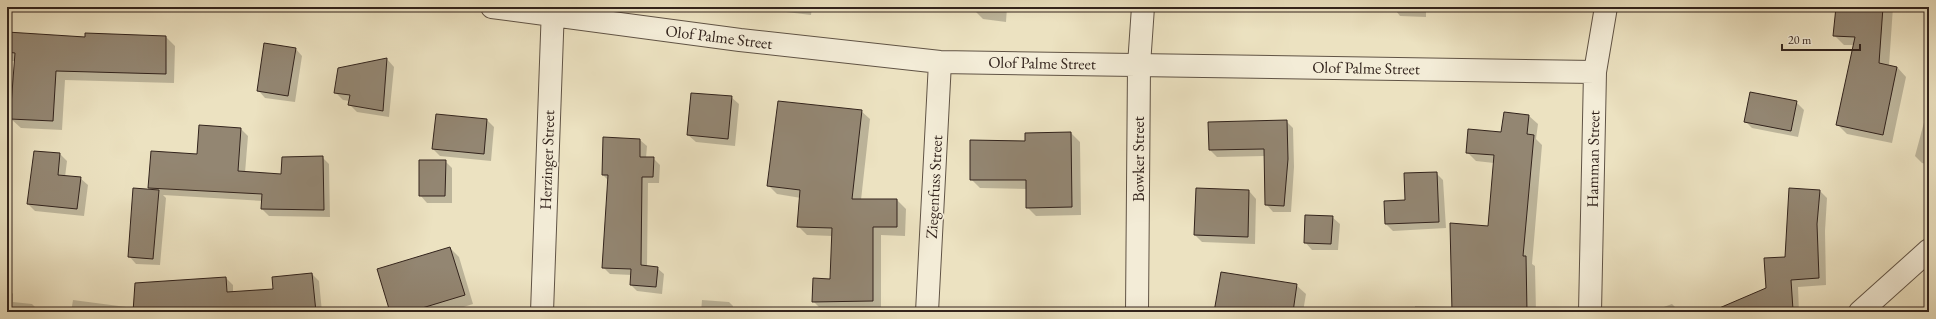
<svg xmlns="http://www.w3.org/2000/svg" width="1936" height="319" font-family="'EB Garamond',serif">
<rect width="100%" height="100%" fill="#ece2c1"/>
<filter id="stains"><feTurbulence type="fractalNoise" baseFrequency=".005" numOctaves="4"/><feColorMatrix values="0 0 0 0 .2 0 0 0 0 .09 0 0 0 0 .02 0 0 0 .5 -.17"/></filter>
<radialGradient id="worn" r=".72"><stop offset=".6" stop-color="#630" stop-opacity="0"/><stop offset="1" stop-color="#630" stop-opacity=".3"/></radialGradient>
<!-- shadow -->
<path fill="#0003" d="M 774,7 L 812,7 L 811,15 L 778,11 Z
M 976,7 L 1007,7 L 1006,22 L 983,19 L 975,11 Z
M 1393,7 L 1426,7 L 1426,17 L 1400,16 Z
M 1837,7 L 1893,7 L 1889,66 L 1897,67 L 1906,77 L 1892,143 L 1847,134 L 1838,125 L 1854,45 L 1844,45 L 1834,35 Z
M 7,33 L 86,38 L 166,37 L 175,46 L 174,83 L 65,80 L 62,130 L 21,128 L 11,119 L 15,61 L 7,61 Z
M 295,48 L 302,56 L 295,102 L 265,98 L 258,90 Z
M 387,59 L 394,67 L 389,117 L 357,112 L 350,105 L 350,101 L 343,100 L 335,92 Z
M 731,97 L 739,104 L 735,146 L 696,142 L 688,135 Z
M 1796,102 L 1804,110 L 1798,137 L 1752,128 L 1745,121 Z
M 1929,104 L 1929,165 L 1922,163 L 1915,156 Z
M 861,111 L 870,119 L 861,200 L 897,200 L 906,209 L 905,236 L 881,235 L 881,310 L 877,310 L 877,312 L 822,310 L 813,301 L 831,280 L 832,236 L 807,235 L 798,226 L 801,198 L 777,194 L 768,185 Z
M 1529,116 L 1538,124 L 1536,139 L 1542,145 L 1532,264 L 1535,266 L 1536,312 L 1415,312 L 1415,306 L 1453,307 L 1489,227 L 1494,163 L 1476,161 L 1467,152 L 1502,133 Z
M 487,120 L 494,127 L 491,161 L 440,156 L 433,149 Z
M 1286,121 L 1293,128 L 1294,167 L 1291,212 L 1273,212 L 1266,204 L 1265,156 L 1217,157 L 1210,150 L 1209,123 Z
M 241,129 L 248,136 L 245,173 L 282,175 L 322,157 L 329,164 L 330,217 L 269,216 L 262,209 L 263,201 L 163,195 L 166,198 L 160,265 L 136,264 L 129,256 L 152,190 L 149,188 Z
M 1071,133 L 1080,142 L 1081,215 L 1036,216 L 1027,207 L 1027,189 L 980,188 L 971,179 L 1026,142 Z
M 604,138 L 640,140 L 647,146 L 646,158 L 653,158 L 660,165 L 659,183 L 648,183 L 647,267 L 657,268 L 664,274 L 662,294 L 637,291 L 631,285 L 632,275 L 610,274 L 603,267 L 609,181 L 603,175 Z
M 60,154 L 67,161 L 65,177 L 80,178 L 88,185 L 84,216 L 35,211 L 28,204 Z
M 445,161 L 452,168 L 452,203 L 427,203 L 420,195 Z
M 1436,173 L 1443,180 L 1446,228 L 1393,231 L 1386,224 L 1406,201 Z
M 1790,189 L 1820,191 L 1827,198 L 1825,231 L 1826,285 L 1798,287 L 1799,312 L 1723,312 L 1767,289 L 1786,258 Z
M 1249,191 L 1256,199 L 1255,244 L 1202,242 L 1195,235 Z
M 1332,217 L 1340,224 L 1338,250 L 1312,250 L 1305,242 Z
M 450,248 L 459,257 L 473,304 L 448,312 L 391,312 Z
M 312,274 L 319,281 L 322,312 L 71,312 L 73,300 L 134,308 L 226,278 L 233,285 L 233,292 L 274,290 Z
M 1296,285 L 1306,294 L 1303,312 L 1215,312 Z
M 7,287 L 13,294 L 13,302 L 32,304 L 40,312 L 7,312 Z
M 702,300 L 729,302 L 733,306 L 732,312 L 701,312 Z
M 1672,304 L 1680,312 L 1650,312 Z
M 603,308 L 642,310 L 643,312 L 602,312 Z"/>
<!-- building -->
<path fill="#938672" stroke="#32231c" d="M 1836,7 L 1883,7 L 1879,63 L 1897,67 L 1883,135 L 1836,125 L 1855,37 L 1833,36 Z
M 7,32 L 85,37 L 85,33 L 166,36 L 166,74 L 56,71 L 53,121 L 10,119 L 15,53 L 7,52 Z
M 264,43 L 296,48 L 288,96 L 257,91 Z
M 387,58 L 383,111 L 348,105 L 350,95 L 334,93 L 338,68 Z
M 1750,92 L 1797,101 L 1791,131 L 1744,122 Z
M 691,93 L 732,96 L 728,139 L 687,135 Z
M 778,101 L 862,110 L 852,199 L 897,199 L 897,227 L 873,227 L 873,301 L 812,302 L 813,278 L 830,279 L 832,228 L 797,227 L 800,190 L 767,186 Z
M 1504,112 L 1529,115 L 1527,134 L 1534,135 L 1523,256 L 1526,256 L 1527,312 L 1452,312 L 1450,223 L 1488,226 L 1494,155 L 1466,153 L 1468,129 L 1501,132 Z
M 436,114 L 487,119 L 484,154 L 432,149 Z
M 1287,120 L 1288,159 L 1284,206 L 1265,205 L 1264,149 L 1209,150 L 1208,122 Z
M 199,125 L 241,128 L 238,171 L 281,174 L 282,157 L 323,156 L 324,210 L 261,209 L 262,194 L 148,188 L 151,151 L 197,154 Z
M 1071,132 L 1072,207 L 1026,208 L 1026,180 L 970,180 L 970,140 L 1025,141 L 1025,133 Z
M 603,137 L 640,139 L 640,157 L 654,157 L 653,177 L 642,177 L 641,265 L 658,267 L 656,287 L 630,285 L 631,269 L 602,268 L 608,175 L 602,175 Z
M 34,151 L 60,153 L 58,175 L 81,177 L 77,209 L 27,204 Z
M 419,160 L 446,160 L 445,196 L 419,196 Z
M 1437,172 L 1439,222 L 1385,224 L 1384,201 L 1405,200 L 1404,173 Z
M 133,188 L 159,190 L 153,259 L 128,257 Z
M 1196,188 L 1249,190 L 1248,237 L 1194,235 Z
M 1789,188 L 1820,190 L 1817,224 L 1819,278 L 1791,280 L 1793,310 L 1784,310 L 1784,312 L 1710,312 L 1766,288 L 1764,258 L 1785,257 Z
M 1305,215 L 1333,216 L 1331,244 L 1304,243 Z
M 450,247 L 465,295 L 409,312 L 390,312 L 377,269 Z
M 1221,272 L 1297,284 L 1293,312 L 1214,312 Z
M 312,273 L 316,312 L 133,312 L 135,283 L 226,277 L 227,292 L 273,289 L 272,277 Z"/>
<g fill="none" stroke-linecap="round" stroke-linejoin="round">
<defs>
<path id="street" d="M 492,7 L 740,40 L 940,62 L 1595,72
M 542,312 L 553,7
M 927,312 L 940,62
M 1137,312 L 1139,65 L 1143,7
M 1590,312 L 1595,72 L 1606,7
M 1860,312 L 1929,250"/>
</defs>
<!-- street casing -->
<use href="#street" stroke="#605345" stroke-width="24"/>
<!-- street -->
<use href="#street" stroke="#f3ecd7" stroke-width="22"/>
</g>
<g text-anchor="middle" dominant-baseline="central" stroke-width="3.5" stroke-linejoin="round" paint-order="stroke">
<!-- street labels -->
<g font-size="16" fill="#32231c" stroke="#f3ecd7">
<text transform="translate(719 37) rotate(7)">Olof Palme Street</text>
<text transform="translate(1042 63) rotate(1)">Olof Palme Street</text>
<text transform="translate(1366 68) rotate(1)">Olof Palme Street</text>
<text transform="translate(1138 159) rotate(-90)">Bowker Street</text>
<text transform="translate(1593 159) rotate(-89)">Hamman Street</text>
<text transform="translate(547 160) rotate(-88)">Herzinger Street</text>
<text transform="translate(934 187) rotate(-87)">Ziegenfuss Street</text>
</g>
</g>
<!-- margin -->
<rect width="1936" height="319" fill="none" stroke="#ece2c1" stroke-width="24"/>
<rect x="8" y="8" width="1920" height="303" fill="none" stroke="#32231c" stroke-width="2"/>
<rect x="12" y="12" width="1912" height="295" fill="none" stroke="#32231c"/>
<!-- scale -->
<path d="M1782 44v6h78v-6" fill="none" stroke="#32231c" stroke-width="2"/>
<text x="1788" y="44" font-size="12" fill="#32231c" stroke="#f3ecd7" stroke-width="3" paint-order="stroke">20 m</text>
<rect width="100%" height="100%" filter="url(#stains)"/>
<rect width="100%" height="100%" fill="url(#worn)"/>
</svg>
